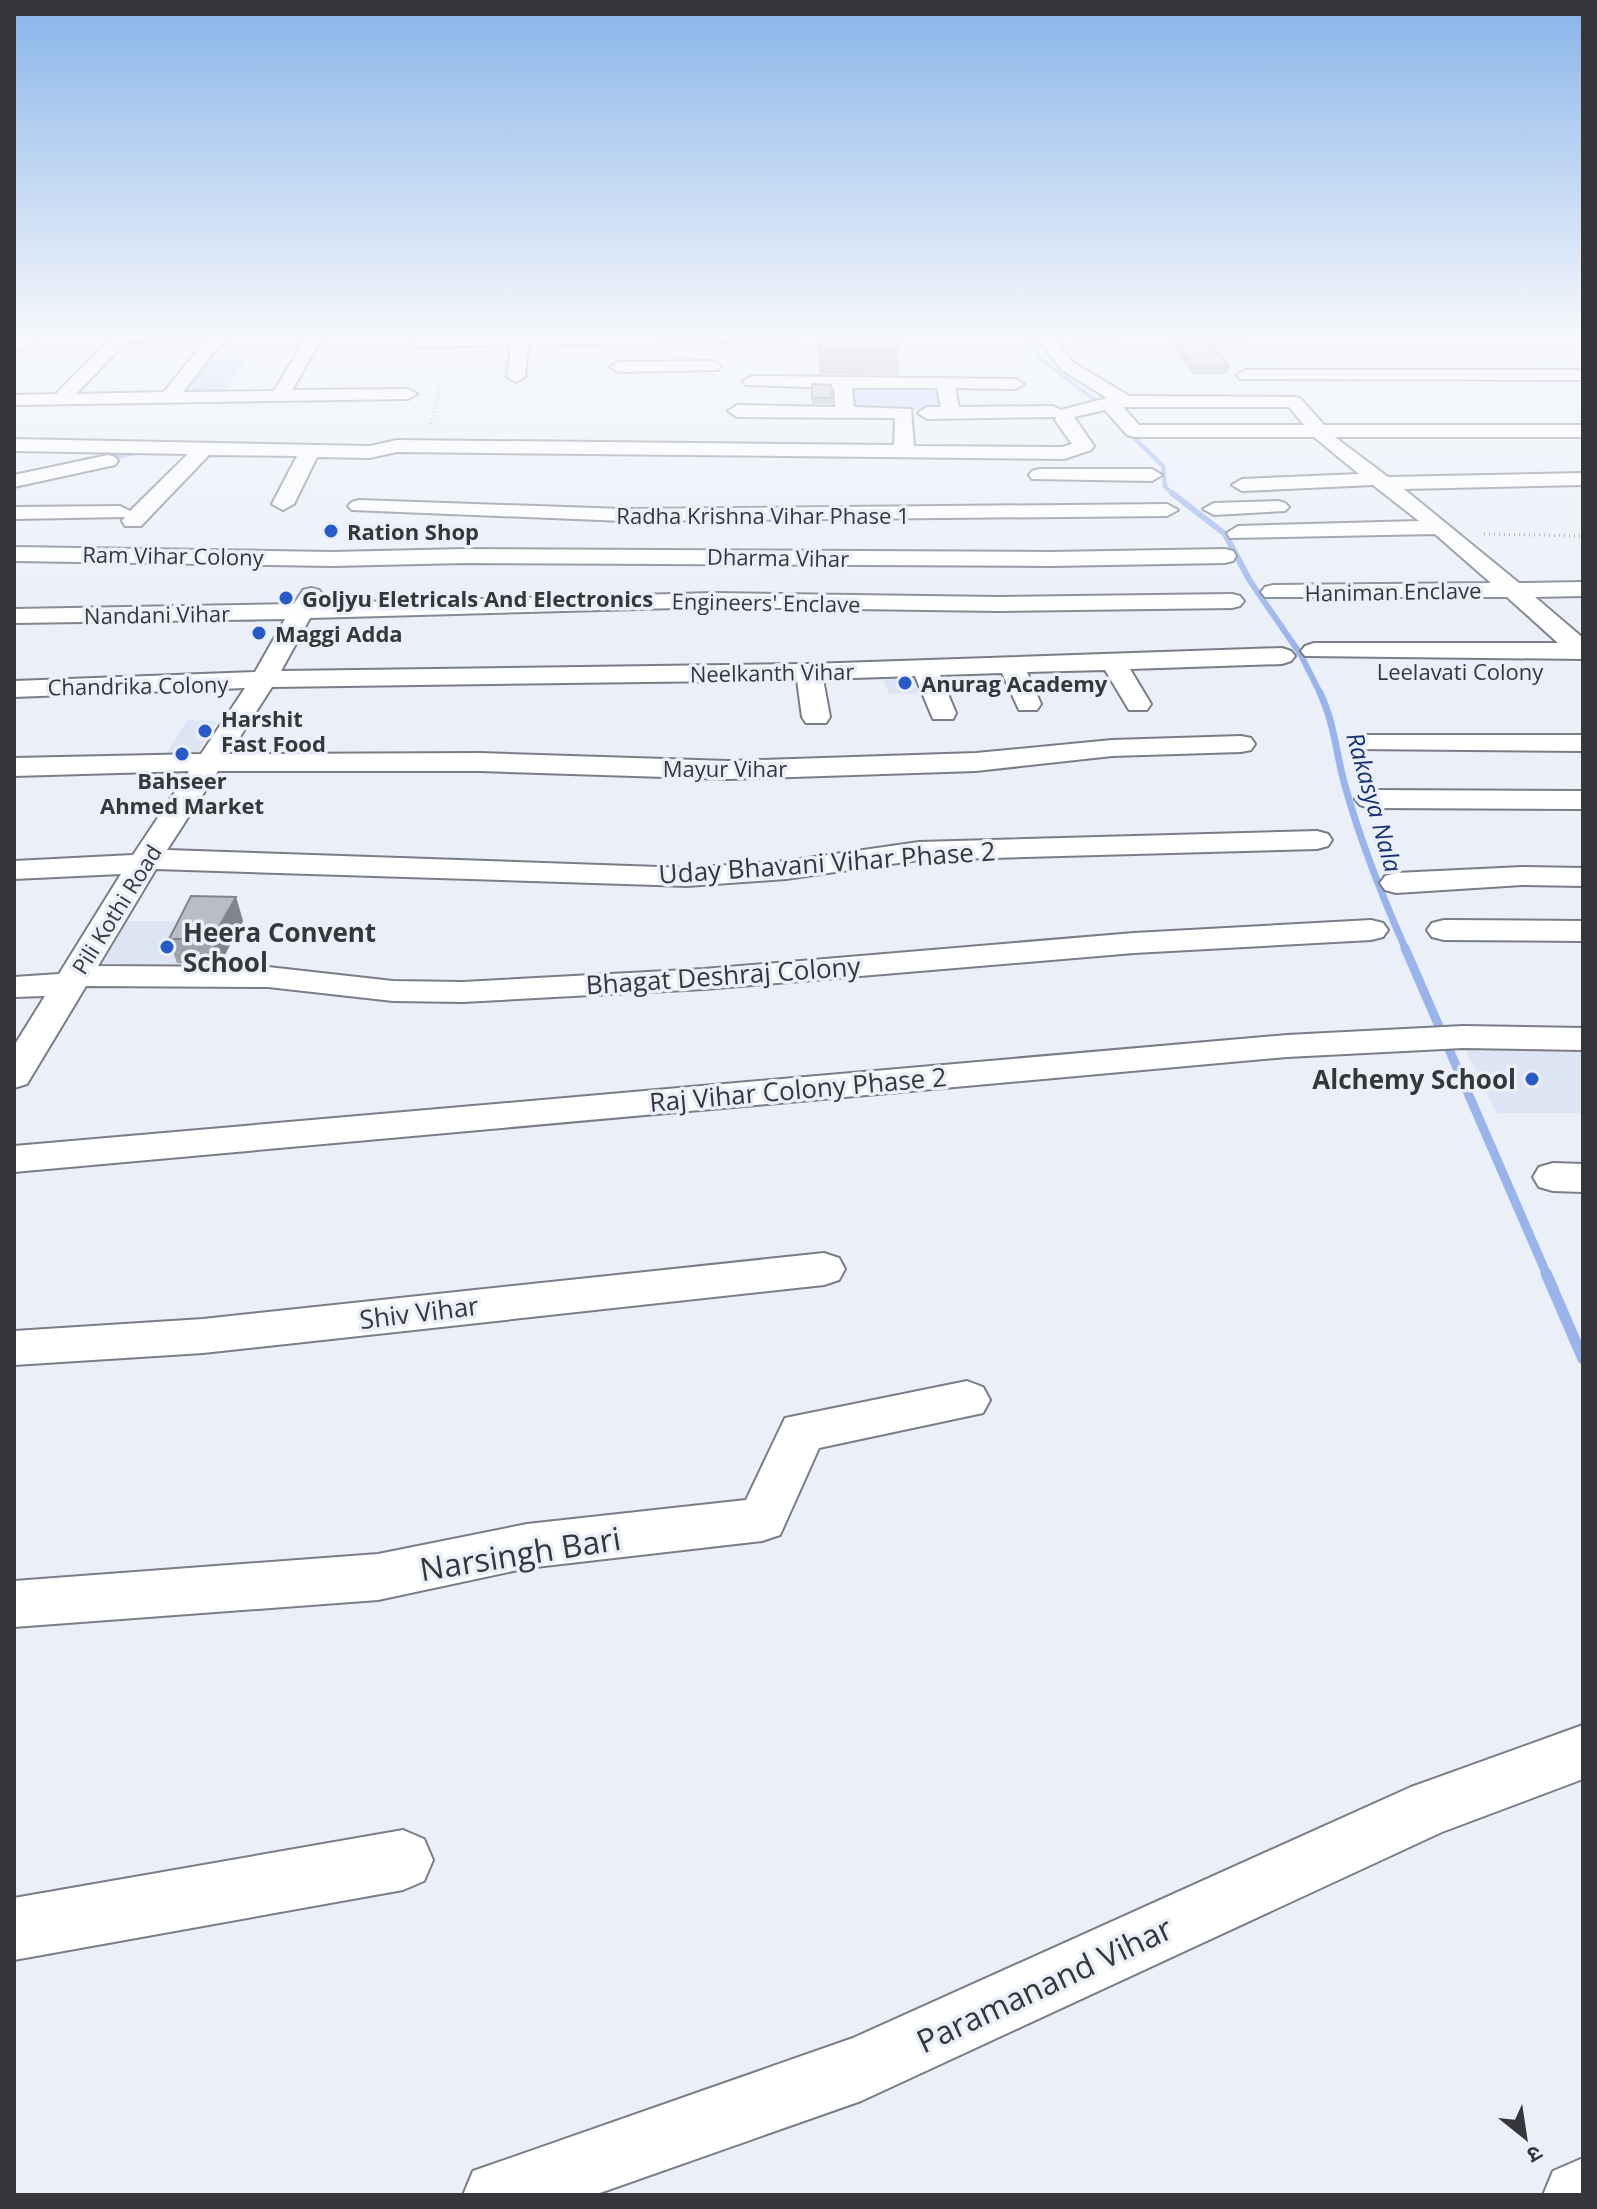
<svg xmlns="http://www.w3.org/2000/svg" width="1597" height="2209" font-family="'Open Sans','Noto Sans Devanagari',sans-serif">
<rect width="100%" height="100%" fill="#eaeff8"/>
<!-- built -->
<path fill="#dde5f5" d="M 921,672 L 929,693 L 889,694 L 881,673 Z
M 187,720 L 217,721 L 177,787 L 146,787 Z
M 122,921 L 243,921 L 215,973 L 87,974 Z
M 1462,1043 L 1583,1045 L 1583,1113 L 1497,1113 Z"/>
<!-- green -->
<path fill="#bed3fb" d="M 247,358 L 223,393 L 179,394 L 206,359 Z
M 853,386 L 936,386 L 940,410 L 855,410 Z"/>
<g fill="none" stroke-linecap="round" stroke-linejoin="round">
<!-- stream-far4 -->
<path stroke="#98b4eb" stroke-width="4" d="M 1021,336 L 1041,359 L 1105,408
M 1126,430 L 1163,466 L 1165,487 L 1175,495
M 103,460 L 145,451"/>
<!-- stream-far3 -->
<path stroke="#98b4eb" stroke-width="6" d="M 1172,493 L 1225,534 L 1250,581 L 1301,655 L 1321,695"/>
<!-- stream-far2 -->
<path stroke="#98b4eb" stroke-width="7" d="M 1320,693 C 1334,722 1336,752 1344,782 C 1360,841 1382,896 1406,950"/>
<!-- stream-far1 -->
<path stroke="#98b4eb" stroke-width="9" d="M 1405,948 L 1547,1275"/>
<!-- stream -->
<path stroke="#98b4eb" stroke-width="11" d="M 1546,1273 L 1583,1359"/>
<defs>
<path id="minor" d="M 20,336 L 38,336 L 14,354 L 14,341 Z
M 113,336 L 227,336 L 183,392 L 274,391 L 307,336 L 323,336 L 292,390 L 408,389 L 417,394 L 408,399 L 14,405 L 14,395 L 56,394 ZM 205,341 L 164,392 L 76,394 L 126,342 Z
M 497,336 L 796,336 L 788,341 L 528,345 L 525,377 L 516,382 L 507,377 L 511,345 L 419,347 L 411,342 L 419,337 Z
M 1035,336 L 1051,336 L 1074,363 L 1129,396 L 1294,397 L 1300,398 L 1324,425 L 1583,425 L 1583,437 L 1335,437 L 1388,477 L 1583,473 L 1583,485 L 1404,489 L 1519,583 L 1583,582 L 1583,596 L 1535,597 L 1583,638 L 1583,659 L 1305,656 L 1301,651 L 1305,646 L 1314,643 L 1558,643 L 1507,597 L 1265,597 L 1261,592 L 1265,587 L 1273,585 L 1491,583 L 1435,534 L 1230,538 L 1227,533 L 1238,526 L 1419,521 L 1373,485 L 1242,491 L 1232,485 L 1242,479 L 1359,474 L 1314,437 L 1134,437 L 1127,435 L 1105,410 L 1074,417 L 1094,446 L 1091,450 L 1064,459 L 397,452 L 370,458 L 317,457 L 294,504 L 283,510 L 272,504 L 297,456 L 209,455 L 141,526 L 125,526 L 122,521 L 125,517 L 14,519 L 14,507 L 120,506 L 130,511 L 188,454 L 14,451 L 14,439 L 370,446 L 397,440 L 894,445 L 895,418 L 737,417 L 728,411 L 737,405 L 835,407 L 834,388 L 746,385 L 743,381 L 752,376 L 1015,379 L 1024,384 L 1015,389 L 955,388 L 959,407 L 1053,406 L 1061,410 L 1107,398 L 1062,370 ZM 852,388 L 937,388 L 941,407 L 927,407 L 918,413 L 927,419 L 1056,417 L 1055,420 L 1072,444 L 1062,447 L 914,446 L 911,409 L 854,407 ZM 1123,407 L 1289,407 L 1304,425 L 1139,425 Z
M 712,361 L 721,366 L 718,370 L 619,372 L 610,367 L 619,362 Z
M 1246,370 L 1583,370 L 1583,380 L 1240,379 L 1237,375 Z
M 108,455 L 115,457 L 118,461 L 115,465 L 14,487 L 14,475 Z
M 1039,469 L 1152,469 L 1162,475 L 1152,481 L 1032,479 L 1029,475 L 1032,471 Z
M 359,500 L 624,509 L 1167,504 L 1178,510 L 1167,516 L 624,521 L 352,510 L 348,506 L 352,502 Z
M 1278,501 L 1285,503 L 1289,507 L 1285,511 L 1214,515 L 1203,509 L 1214,503 Z
M 14,547 L 332,552 L 465,549 L 1051,552 L 1225,549 L 1233,551 L 1236,556 L 1233,561 L 1225,563 L 1051,566 L 465,563 L 332,566 L 14,561 Z
M 311,588 L 319,590 L 323,595 L 318,603 L 714,593 L 999,597 L 1232,594 L 1240,596 L 1244,601 L 1240,606 L 1232,608 L 999,611 L 714,607 L 310,618 L 281,671 L 809,664 L 1282,648 L 1291,651 L 1295,656 L 1291,661 L 1282,664 L 1130,669 L 1151,704 L 1147,710 L 1129,710 L 1105,670 L 1027,672 L 1041,704 L 1037,710 L 1019,710 L 1002,673 L 940,675 L 956,713 L 953,719 L 933,719 L 915,676 L 823,679 L 830,717 L 826,723 L 806,723 L 802,717 L 797,680 L 272,687 L 229,754 L 480,753 L 728,761 L 976,753 L 1112,740 L 1241,736 L 1251,738 L 1255,744 L 1251,750 L 1241,752 L 1112,756 L 976,771 L 728,779 L 480,771 L 218,771 L 167,850 L 687,868 L 786,861 L 919,842 L 1317,831 L 1328,834 L 1332,840 L 1328,846 L 1317,849 L 919,860 L 786,879 L 687,886 L 156,869 L 98,966 L 268,967 L 393,981 L 463,982 L 704,969 L 1134,933 L 1371,920 L 1383,923 L 1388,930 L 1383,937 L 1371,940 L 1134,953 L 704,989 L 463,1002 L 393,1001 L 268,987 L 86,986 L 27,1084 L 14,1088 L 14,1046 L 45,996 L 14,997 L 14,977 L 59,974 L 121,874 L 14,879 L 14,861 L 133,855 L 189,771 L 14,776 L 14,758 L 201,754 L 245,688 L 14,697 L 14,681 L 255,672 L 285,619 L 14,623 L 14,609 L 294,604 L 303,590 Z
M 1363,735 L 1583,735 L 1583,751 L 1353,749 L 1349,743 L 1353,737 Z
M 1370,790 L 1583,791 L 1583,809 L 1370,808 L 1360,805 L 1355,799 L 1360,793 Z
M 1522,867 L 1583,868 L 1583,886 L 1522,885 L 1396,893 L 1385,890 L 1380,883 L 1385,876 L 1396,873 Z
M 1444,920 L 1583,921 L 1583,941 L 1444,940 L 1432,937 L 1427,930 L 1432,923 Z
M 1463,1026 L 1583,1028 L 1583,1050 L 1463,1048 L 1287,1057 L 14,1172 L 14,1146 L 1287,1035 Z
M 1553,1163 L 1583,1164 L 1583,1192 L 1553,1191 L 1539,1187 L 1533,1177 L 1539,1167 Z
M 824,1253 L 839,1258 L 845,1269 L 839,1280 L 824,1285 L 203,1353 L 14,1365 L 14,1331 L 203,1319 Z
M 967,1381 L 983,1387 L 990,1400 L 983,1413 L 819,1448 L 780,1535 L 762,1541 L 527,1568 L 378,1600 L 14,1627 L 14,1581 L 378,1554 L 527,1524 L 746,1500 L 785,1418 Z
M 1583,1725 L 1583,1779 L 1442,1832 L 861,2101 L 594,2195 L 463,2195 L 473,2171 L 853,2038 L 1411,1787 Z
M 403,1830 L 424,1839 L 433,1860 L 424,1881 L 403,1890 L 14,1960 L 14,1898 Z
M 1583,2158 L 1583,2195 L 1543,2195 L 1553,2171 Z"/>
</defs>
<!-- minor casing -->
<use href="#minor" stroke="#797d86" stroke-width="4"/>
<!-- path-far1 -->
<path stroke="#92959c" stroke-width="2" stroke-dasharray="1 3" stroke-linecap="butt" d="M 431,424 L 440,384"/>
<!-- path -->
<path stroke="#92959c" stroke-width="3" stroke-dasharray="1 4" stroke-linecap="butt" d="M 1484,534 L 1583,536"/>
<!-- minor -->
<use href="#minor" fill="#fff" fill-rule="evenodd"/>
</g>
<!-- wall -->
<path fill="#9fa3aa" d="M 819,336 L 899,352 L 898,375 L 819,374 Z
M 1066,336 L 1255,336 L 1255,339 L 1209,339 L 1229,366 L 1227,374 L 1192,374 L 1168,338 L 1068,340 Z
M 812,384 L 831,385 L 832,404 L 812,404 Z
M 236,897 L 243,921 L 220,964 L 177,963 L 169,939 Z"/>
<!-- shaded-wall -->
<path fill="#82848b" d="M 236,897 L 243,921 L 220,964 L 212,939 Z"/>
<!-- building -->
<path fill="#b9bdc6" stroke="#82848b" stroke-width="2" d="M 819,336 L 899,336 L 899,352 L 819,351 Z
M 1173,336 L 1206,336 L 1229,366 L 1194,366 Z
M 812,384 L 831,385 L 832,398 L 812,398 Z
M 191,896 L 236,897 L 212,939 L 169,939 Z"/>
<!-- sky -->
<linearGradient id="sky" x2="0" y2="1"><stop stop-color="#88b4e9"/><stop offset="0.52" stop-color="#f6f8fc"/><stop offset="1" stop-color="#f6f8fc" stop-opacity="0"/></linearGradient>
<rect width="1597" height="645" fill="url(#sky)"/>
<!-- markers -->
<g fill="#2a5ac9" stroke="#eaeff8" stroke-width="3">
<circle cx="331" cy="531" r="8"/>
<circle cx="286" cy="598" r="8"/>
<circle cx="259" cy="633" r="8"/>
<circle cx="905" cy="683" r="8"/>
<circle cx="205" cy="731" r="8"/>
<circle cx="182" cy="754" r="8"/>
<circle cx="167" cy="947" r="8"/>
<circle cx="1532" cy="1079" r="8"/>
</g>
<g text-anchor="middle" dominant-baseline="central" stroke-width="7" stroke-linejoin="round" paint-order="stroke">
<!-- far-street labels -->
<g font-size="22" fill="#36373b" stroke="#eaeff8">
<text x="763" y="515">Radha Krishna Vihar Phase 1</text>
<text transform="translate(173 555) rotate(1)">Ram Vihar Colony</text>
<text transform="translate(778 557) rotate(1)">Dharma Vihar</text>
<text transform="translate(1393 591) rotate(-1)">Haniman Enclave</text>
<text transform="translate(766 602) rotate(1)">Engineers' Enclave</text>
<text transform="translate(157 614) rotate(-1)">Nandani Vihar</text>
<text x="1460" y="671">Leelavati Colony</text>
<text transform="translate(772 672) rotate(-1)">Neelkanth Vihar</text>
<text transform="translate(138 685) rotate(-1)">Chandrika Colony</text>
<text x="725" y="768">Mayur Vihar</text>
<text transform="translate(116 909) rotate(-58)">Pili Kothi Road</text>
</g>
<!-- far-poi labels -->
<g font-size="22" font-weight="bold" fill="#36373b" stroke="#eaeff8" text-anchor="start">
<text x="347" y="531">Ration Shop</text>
<text x="302" y="598">Goljyu Eletricals And Electronics</text>
<text x="275" y="633">Maggi Adda</text>
<text x="921" y="683">Anurag Academy</text>
<text x="221" y="718">Harshit<tspan x="221" dy="25">Fast Food</tspan></text>
<text x="182" y="780" text-anchor="middle">Bahseer<tspan x="182" dy="25">Ahmed Market</tspan></text>
</g>
<!-- far-water labels -->
<g font-size="24" font-style="italic" fill="#163271" stroke="#eaeff8">
<text transform="translate(1375 802) rotate(74)">Rakasya Nala</text>
</g>
<!-- street labels -->
<g font-size="26" fill="#36373b" stroke="#eaeff8">
<text transform="translate(827 862) rotate(-4)">Uday Bhavani Vihar Phase 2</text>
<text transform="translate(723 975) rotate(-4)">Bhagat Deshraj Colony</text>
<text transform="translate(798 1089) rotate(-5)">Raj Vihar Colony Phase 2</text>
<text transform="translate(419 1312) rotate(-7)">Shiv Vihar</text>
</g>
<!-- poi labels -->
<g font-size="26" font-weight="bold" fill="#36373b" stroke="#eaeff8" text-anchor="start">
<text x="183" y="932">Heera Convent<tspan x="183" dy="30">School</tspan></text>
<text x="1516" y="1079" text-anchor="end">Alchemy School</text>
</g>
<!-- near-street labels -->
<g font-size="32" fill="#36373b" stroke="#eaeff8">
<text transform="translate(520 1553) rotate(-9)">Narsingh Bari</text>
<text transform="translate(1044 1984) rotate(-25)">Paramanand Vihar</text>
</g>
</g>
<!-- border -->
<rect width="1597" height="2209" fill="none" stroke="#36373b" stroke-width="32"/>
<!-- north arrow -->
<g transform="translate(1525 2137) rotate(150)" stroke="#eaeff8" stroke-width="6" paint-order="stroke">
<path d="M0-6L14 30L0 20L-14 30Z" fill="#36373b"/>
<text y="-12" font-size="22" font-weight="bold" text-anchor="middle" fill="#36373b">उ</text>
</g>
</svg>
